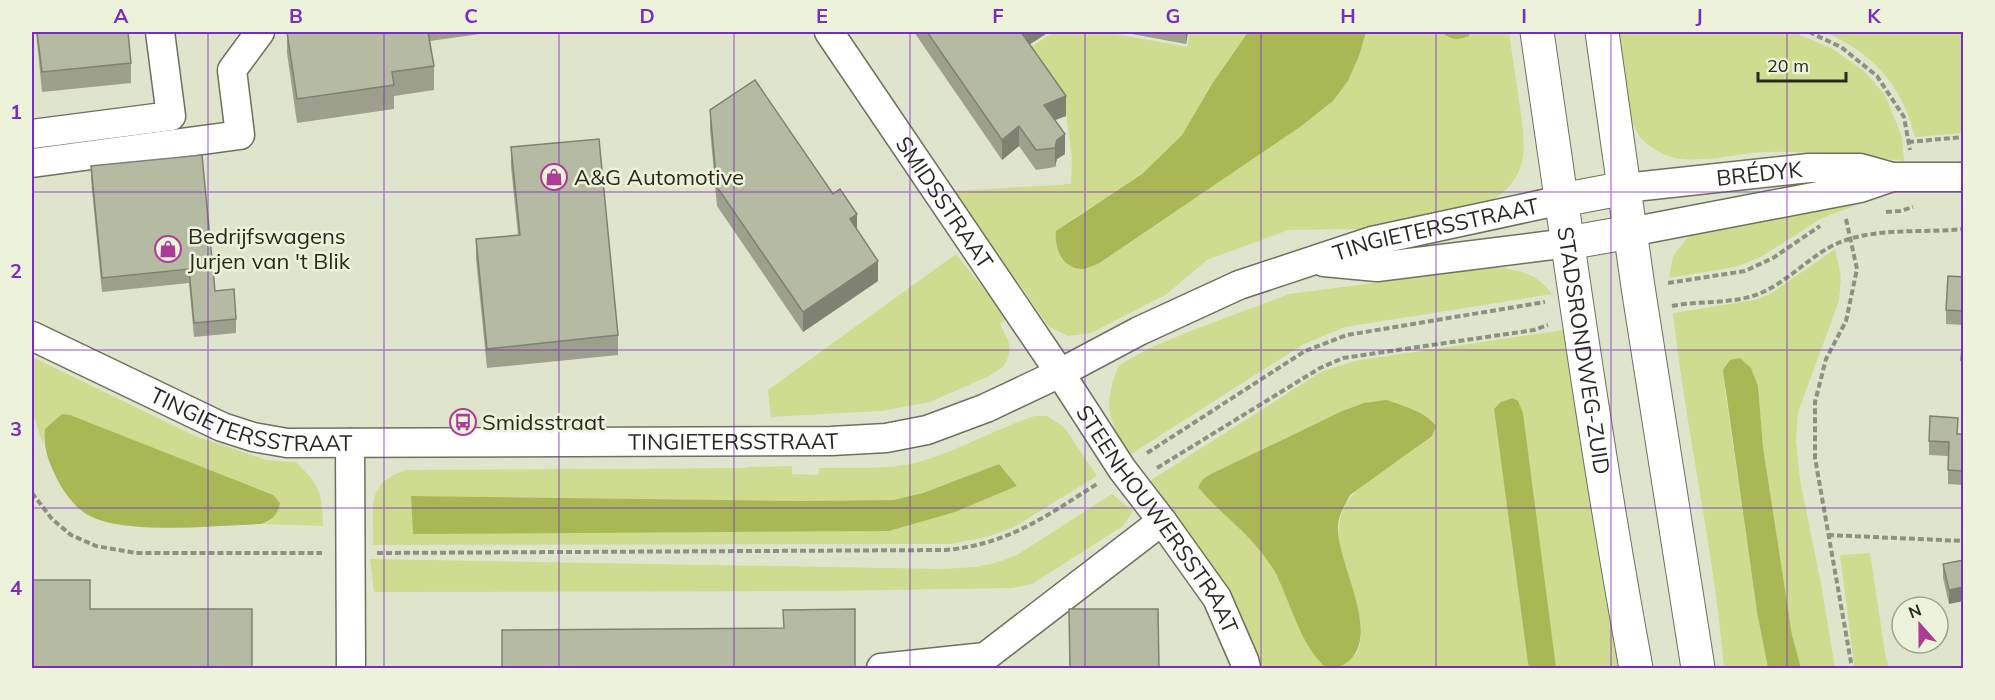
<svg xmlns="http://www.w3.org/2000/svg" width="1995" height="700" font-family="Mulish,sans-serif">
<rect width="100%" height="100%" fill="#dfe5cd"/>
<!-- green -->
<path fill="#cddc8e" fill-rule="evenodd" d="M 1054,32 L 1105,32 L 1187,47 L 1190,32 L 1248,32 L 1212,84 L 1182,135 L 1142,174 L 1070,221 L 1084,269 L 1098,264 L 1300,127 L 1333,101 L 1348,81 L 1359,56 L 1366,32 L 1441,32 L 1450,39 L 1469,36 L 1469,32 L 1509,32 C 1512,55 1516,78 1519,101 C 1526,147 1532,181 1483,205 L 1364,229 L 1288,230 L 1207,260 L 1167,294 L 1091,333 L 1068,336 L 1049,327 L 954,191 L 1071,184 L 1072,159 L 1066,113 L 1023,52 Z
M 1617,32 L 1793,32 L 1833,49 L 1864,71 L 1885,95 L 1902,137 L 1904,161 C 1859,156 1812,151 1767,152 C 1738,153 1710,162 1680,159 C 1666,157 1650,148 1641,138 C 1625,120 1621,57 1617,32 Z
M 1825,32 L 1963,32 L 1963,133 L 1915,137 C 1901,84 1874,54 1825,32 Z
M 1853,197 L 1854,206 L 1822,218 L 1761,257 L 1735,267 L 1669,278 L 1673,256 L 1688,237 L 1711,222 Z
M 1835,249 L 1841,276 L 1839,301 L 1798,412 L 1796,441 L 1800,480 L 1821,584 L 1835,668 L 1801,668 L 1792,635 L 1763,447 L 1758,386 L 1725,390 L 1757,612 L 1768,668 L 1724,668 C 1714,549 1686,432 1673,313 L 1754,300 L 1770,294 Z
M 956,254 L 1007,318 L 1000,324 L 1008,340 L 1010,350 L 1007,360 L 1003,367 L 989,376 L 930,402 L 881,411 L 771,417 L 768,390 Z
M 1497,267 C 1522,271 1536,273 1552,294 L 1345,327 L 1304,344 L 1131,454 C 1106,419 1103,405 1119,365 L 1150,348 L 1193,330 L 1289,294 Z
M 1563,330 L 1621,668 L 1556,668 L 1494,410 L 1529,668 L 1259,668 L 1246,627 L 1234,601 L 1151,480 L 1321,372 L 1354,361 ZM 1364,403 L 1364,484 C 1312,525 1356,575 1360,625 C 1361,633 1361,646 1357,653 C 1354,657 1347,662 1343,665 L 1277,577 L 1265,554 L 1203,479 L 1287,437 L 1342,411 Z
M 32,357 L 195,436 L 266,460 L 296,462 C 320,486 322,492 323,526 L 261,524 L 272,520 L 45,429 L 43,445 L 32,410 Z
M 1035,416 L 1047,416 L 1064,427 L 1097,476 L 1014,527 L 987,537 L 950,544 L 373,545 C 375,510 363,484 406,470 L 746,468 L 747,467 L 792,466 L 792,474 L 818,475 L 819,468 C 850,467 885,470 915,463 C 957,452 994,429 1035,416 ZM 999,464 L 1017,486 L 955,512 L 889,531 L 413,533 L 411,496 L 800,501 L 895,500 L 923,493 Z
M 1112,494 L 1133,511 L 1123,526 L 1032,584 L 1012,588 L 827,591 L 374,592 L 370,559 L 943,569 L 975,567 L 995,563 L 1017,555 Z
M 1870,553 L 1885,653 L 1889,668 L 1855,668 L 1854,664 L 1840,555 Z"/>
<!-- water -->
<path fill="#a8b854" d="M 1248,32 L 1366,32 L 1359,56 L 1348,81 L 1333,101 L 1300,127 L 1098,264 C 1094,265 1088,268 1084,269 C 1063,270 1054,249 1056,231 L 1142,174 L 1182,135 L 1212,84 Z
M 1441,32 L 1469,32 L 1469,36 C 1457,41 1451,40 1441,32 Z
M 1740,358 L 1751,368 L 1758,386 L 1763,447 L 1792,635 L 1801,668 L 1768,668 L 1757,612 L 1723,370 L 1730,360 Z
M 1513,398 L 1518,401 L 1523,413 L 1556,668 L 1529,668 L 1528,663 L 1494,409 L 1501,402 Z
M 1386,400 C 1404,406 1424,411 1436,426 L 1432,436 L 1350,495 C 1345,505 1337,517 1338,529 C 1338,566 1384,638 1345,664 C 1340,667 1333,667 1327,668 C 1302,649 1291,604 1277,576 C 1258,539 1224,518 1198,487 L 1203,479 L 1211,474 L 1342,411 L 1364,403 Z
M 62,414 L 70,415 L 273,495 L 280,503 C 277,516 273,519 261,524 C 216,525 126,536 88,515 C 74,507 63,491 56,477 C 48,460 43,447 45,429 Z
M 999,464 L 1017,486 L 955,512 L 889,531 L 413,534 L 411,496 L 800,501 L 894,500 L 923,493 Z"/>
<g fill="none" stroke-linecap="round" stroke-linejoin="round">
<defs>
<g id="minor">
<path id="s1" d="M 829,32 L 1060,373 L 1122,469 L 1162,521 L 1217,598 L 1244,660 L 1246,668"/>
<path d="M 32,134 L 171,116 L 160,32"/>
<path d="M 32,163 L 240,135 L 232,70 L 260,32"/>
<path id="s2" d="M 1625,188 L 1809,168 L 1860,168 L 1892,177 L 1964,177"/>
<path d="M 1630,232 L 1860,188 L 1892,177"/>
<path d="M 1324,262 L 1377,267 L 1568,243"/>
<path id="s3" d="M 32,336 L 222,427 L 253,437 L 287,443 L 831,441 L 886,438 L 927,430 L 986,408 L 1060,373 L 1139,331 L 1239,285 L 1372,241 L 1562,200"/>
<path d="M 350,443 L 351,668"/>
<path d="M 881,668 L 985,657 L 1162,521"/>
</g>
<g id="major">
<path id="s4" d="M 1537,32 C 1568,244 1597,457 1636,668"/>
<path d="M 1602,32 L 1638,287 L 1698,668"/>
<path d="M 1562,200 L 1625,188"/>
<path d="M 1568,243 L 1630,232"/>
</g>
</defs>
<!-- minor casing -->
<use href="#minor" stroke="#6d715d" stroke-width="31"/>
<!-- major casing -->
<use href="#major" stroke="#6d715d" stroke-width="35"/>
<!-- path -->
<path stroke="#8d9180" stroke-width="4" stroke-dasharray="6 3" stroke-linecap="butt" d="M 1809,32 L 1841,47 L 1877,76 L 1904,117 L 1910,150
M 1908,142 L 1964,137
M 1886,212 L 1900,211 L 1913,207
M 1846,219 L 1857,269 L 1846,321 L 1826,359 L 1815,402 L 1815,458 L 1852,668
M 1668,283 L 1745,271 L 1773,258 L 1820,226
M 1672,306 C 1702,300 1735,305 1763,292 C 1794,278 1815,249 1849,239 C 1885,228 1926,233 1964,229
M 1147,453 L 1305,351 L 1347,335 L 1545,302
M 1157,468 L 1320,368 L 1343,358 L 1534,330 L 1548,325
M 32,493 L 52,519 L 71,535 L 96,546 L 136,553 L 322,553
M 1828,535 L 1964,541
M 377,553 L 946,550 C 1009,544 1046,516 1097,484"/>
<!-- minor -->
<use href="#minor" stroke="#fff" stroke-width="28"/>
<!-- major -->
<use href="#major" stroke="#fff" stroke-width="33"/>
</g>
<!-- wall -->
<path fill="#9ca08c" d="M 36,32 L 128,32 L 131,63 L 131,83 L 42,92 Z
M 287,32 L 494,32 L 430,41 L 434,66 L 434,90 L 394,96 L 394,109 L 297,123 L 287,53 Z
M 914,32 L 1049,32 L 1030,44 L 1066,116 L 1055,120 L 1065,154 L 1057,159 L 1055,167 L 1036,170 L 1019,146 L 1002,160 Z
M 1121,32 L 1188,32 L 1186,44 Z
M 710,110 L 857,230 L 878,281 L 803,332 L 717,206 L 710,130 Z
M 511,147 L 618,335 L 618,355 L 487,368 L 476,259 L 476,239 L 518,235 L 511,167 Z
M 91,166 L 215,291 L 236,319 L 236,333 L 194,337 L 189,283 L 102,292 L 91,180 Z
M 1964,277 L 1964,374 L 1961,374 L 1963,325 L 1946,324 L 1946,310 Z
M 1958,434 L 1964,434 L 1964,485 L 1948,484 L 1948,456 L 1929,455 L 1929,441 Z
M 1964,560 L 1949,604 L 1943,578 L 1943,564 Z"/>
<!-- shaded-wall -->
<path fill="#7f8272" d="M 1021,32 L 1049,32 L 1021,50 Z
M 1186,32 L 1188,32 L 1186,44 Z
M 1066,96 L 1066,116 L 1044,124 L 1044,105 Z
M 1019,126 L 1019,146 L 1002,160 L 1002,140 Z
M 1065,134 L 1065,154 L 1057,159 L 1055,167 L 1055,148 L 1057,140 Z
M 857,214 L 857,234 L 850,219 Z
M 878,261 L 878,281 L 803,332 L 803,312 Z
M 1964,587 L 1964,601 L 1949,604 L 1949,590 Z"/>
<!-- building -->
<path fill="#b5baa3" stroke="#7f8272" stroke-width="1.5" d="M 37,32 L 128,32 L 131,63 L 42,72 Z
M 287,32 L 428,32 L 434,66 L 392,72 L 394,85 L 297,99 Z
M 927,32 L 1021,32 L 1066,96 L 1044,105 L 1065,134 L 1057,140 L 1055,148 L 1036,150 L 1019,126 L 1002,140 Z
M 755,80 L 833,194 L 840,189 L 857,214 L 850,219 L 878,261 L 803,312 L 717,187 L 710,110 Z
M 599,139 L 618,335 L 487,349 L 476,239 L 520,235 L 511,147 Z
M 202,155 L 215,291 L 234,289 L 236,319 L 194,323 L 189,269 L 102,278 L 91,166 Z
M 1948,276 L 1964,277 L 1964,311 L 1946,310 Z
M 1964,321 L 1964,360 L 1961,360 Z
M 1930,416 L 1958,418 L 1957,434 L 1964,434 L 1964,471 L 1948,470 L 1949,442 L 1929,441 Z
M 1964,560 L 1964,587 L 1949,590 L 1943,564 Z
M 32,580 L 90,580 L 90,609 L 252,609 L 252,667 L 264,667 L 264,669 L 32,669 Z
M 855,609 L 855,669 L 502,669 L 502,630 L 784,628 L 783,610 Z
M 1069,609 L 1158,609 L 1159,669 L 1070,669 Z"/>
<!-- grid -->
<path fill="none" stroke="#7b2cbf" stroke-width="1.5" stroke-opacity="0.55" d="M 208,32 L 208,668M 384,32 L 384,668M 559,32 L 559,668M 734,32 L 734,668M 910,32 L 910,668M 1085,32 L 1085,668M 1261,32 L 1261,668M 1436,32 L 1436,668M 1611,32 L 1611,668M 1787,32 L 1787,668M 32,192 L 1964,192M 32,350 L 1964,350M 32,508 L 1964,508"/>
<!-- icons -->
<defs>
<symbol id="shop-ring" viewBox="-11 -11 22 22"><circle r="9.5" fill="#edf2da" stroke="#ad3c97" stroke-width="1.5"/><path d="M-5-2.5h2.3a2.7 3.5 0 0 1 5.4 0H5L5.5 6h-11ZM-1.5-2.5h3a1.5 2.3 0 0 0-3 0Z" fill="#ad3c97"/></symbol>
<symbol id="bus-ring" viewBox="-11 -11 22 22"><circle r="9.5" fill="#edf2da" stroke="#ad3c97" stroke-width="1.5"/><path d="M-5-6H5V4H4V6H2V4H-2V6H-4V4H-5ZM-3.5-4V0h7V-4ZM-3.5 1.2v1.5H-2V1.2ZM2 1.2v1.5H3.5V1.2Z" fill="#ad3c97"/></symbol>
</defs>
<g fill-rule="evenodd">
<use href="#shop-ring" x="539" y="162" width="30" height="30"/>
<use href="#shop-ring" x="153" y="234" width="30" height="30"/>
<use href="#bus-ring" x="448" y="407" width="30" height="30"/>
</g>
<g text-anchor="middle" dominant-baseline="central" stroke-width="5" stroke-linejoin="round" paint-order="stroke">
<!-- street labels -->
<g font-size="22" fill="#282a22" stroke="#edf2da">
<text stroke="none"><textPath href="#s2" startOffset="135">BRÉDYK</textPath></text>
<text stroke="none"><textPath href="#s1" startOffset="206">SMIDSSTRAAT</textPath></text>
<text stroke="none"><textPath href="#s3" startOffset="1468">TINGIETERSSTRAAT</textPath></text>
<text stroke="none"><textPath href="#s4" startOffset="322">STADSRONDWEG-ZUID</textPath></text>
<text stroke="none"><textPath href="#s3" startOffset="238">TINGIETERSSTRAAT</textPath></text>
<text stroke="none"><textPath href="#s3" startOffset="724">TINGIETERSSTRAAT</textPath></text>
<text stroke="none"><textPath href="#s1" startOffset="588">STEENHOUWERSSTRAAT</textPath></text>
</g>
<!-- poi labels -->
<g font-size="22" fill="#282a22" stroke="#edf2da" text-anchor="start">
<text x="574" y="177">A&amp;G Automotive</text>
<text x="188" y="236">Bedrijfswagens<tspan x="188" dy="25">Jurjen van 't Blik</tspan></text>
<text x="482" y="422">Smidsstraat</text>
</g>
</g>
<!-- border -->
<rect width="1995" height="700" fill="none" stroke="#edf2da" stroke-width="66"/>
<!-- north arrow -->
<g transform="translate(1920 625) rotate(339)"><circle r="28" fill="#edf2da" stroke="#9ea290" stroke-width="1.5"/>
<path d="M0-4.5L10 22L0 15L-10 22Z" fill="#ad3c97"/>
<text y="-9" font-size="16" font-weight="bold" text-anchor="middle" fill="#282a22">N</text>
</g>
<!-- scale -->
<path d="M1758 72v9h88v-9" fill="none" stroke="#282a22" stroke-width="3"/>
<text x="1767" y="72" font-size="18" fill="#282a22" stroke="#edf2da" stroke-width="4.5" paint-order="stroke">20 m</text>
<rect x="33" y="33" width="1929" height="634" fill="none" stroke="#7b2cbf" stroke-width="2"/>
<g font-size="20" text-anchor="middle" font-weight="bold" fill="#7b2cbf">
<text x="121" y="23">A</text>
<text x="296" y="23">B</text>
<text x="471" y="23">C</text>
<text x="647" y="23">D</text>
<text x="822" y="23">E</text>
<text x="998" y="23">F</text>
<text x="1173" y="23">G</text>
<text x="1348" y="23">H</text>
<text x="1524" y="23">I</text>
<text x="1699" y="23">J</text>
<text x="1874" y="23">K</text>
<text x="16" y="119">1</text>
<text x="16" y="278">2</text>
<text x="16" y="436">3</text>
<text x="16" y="595">4</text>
</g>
</svg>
